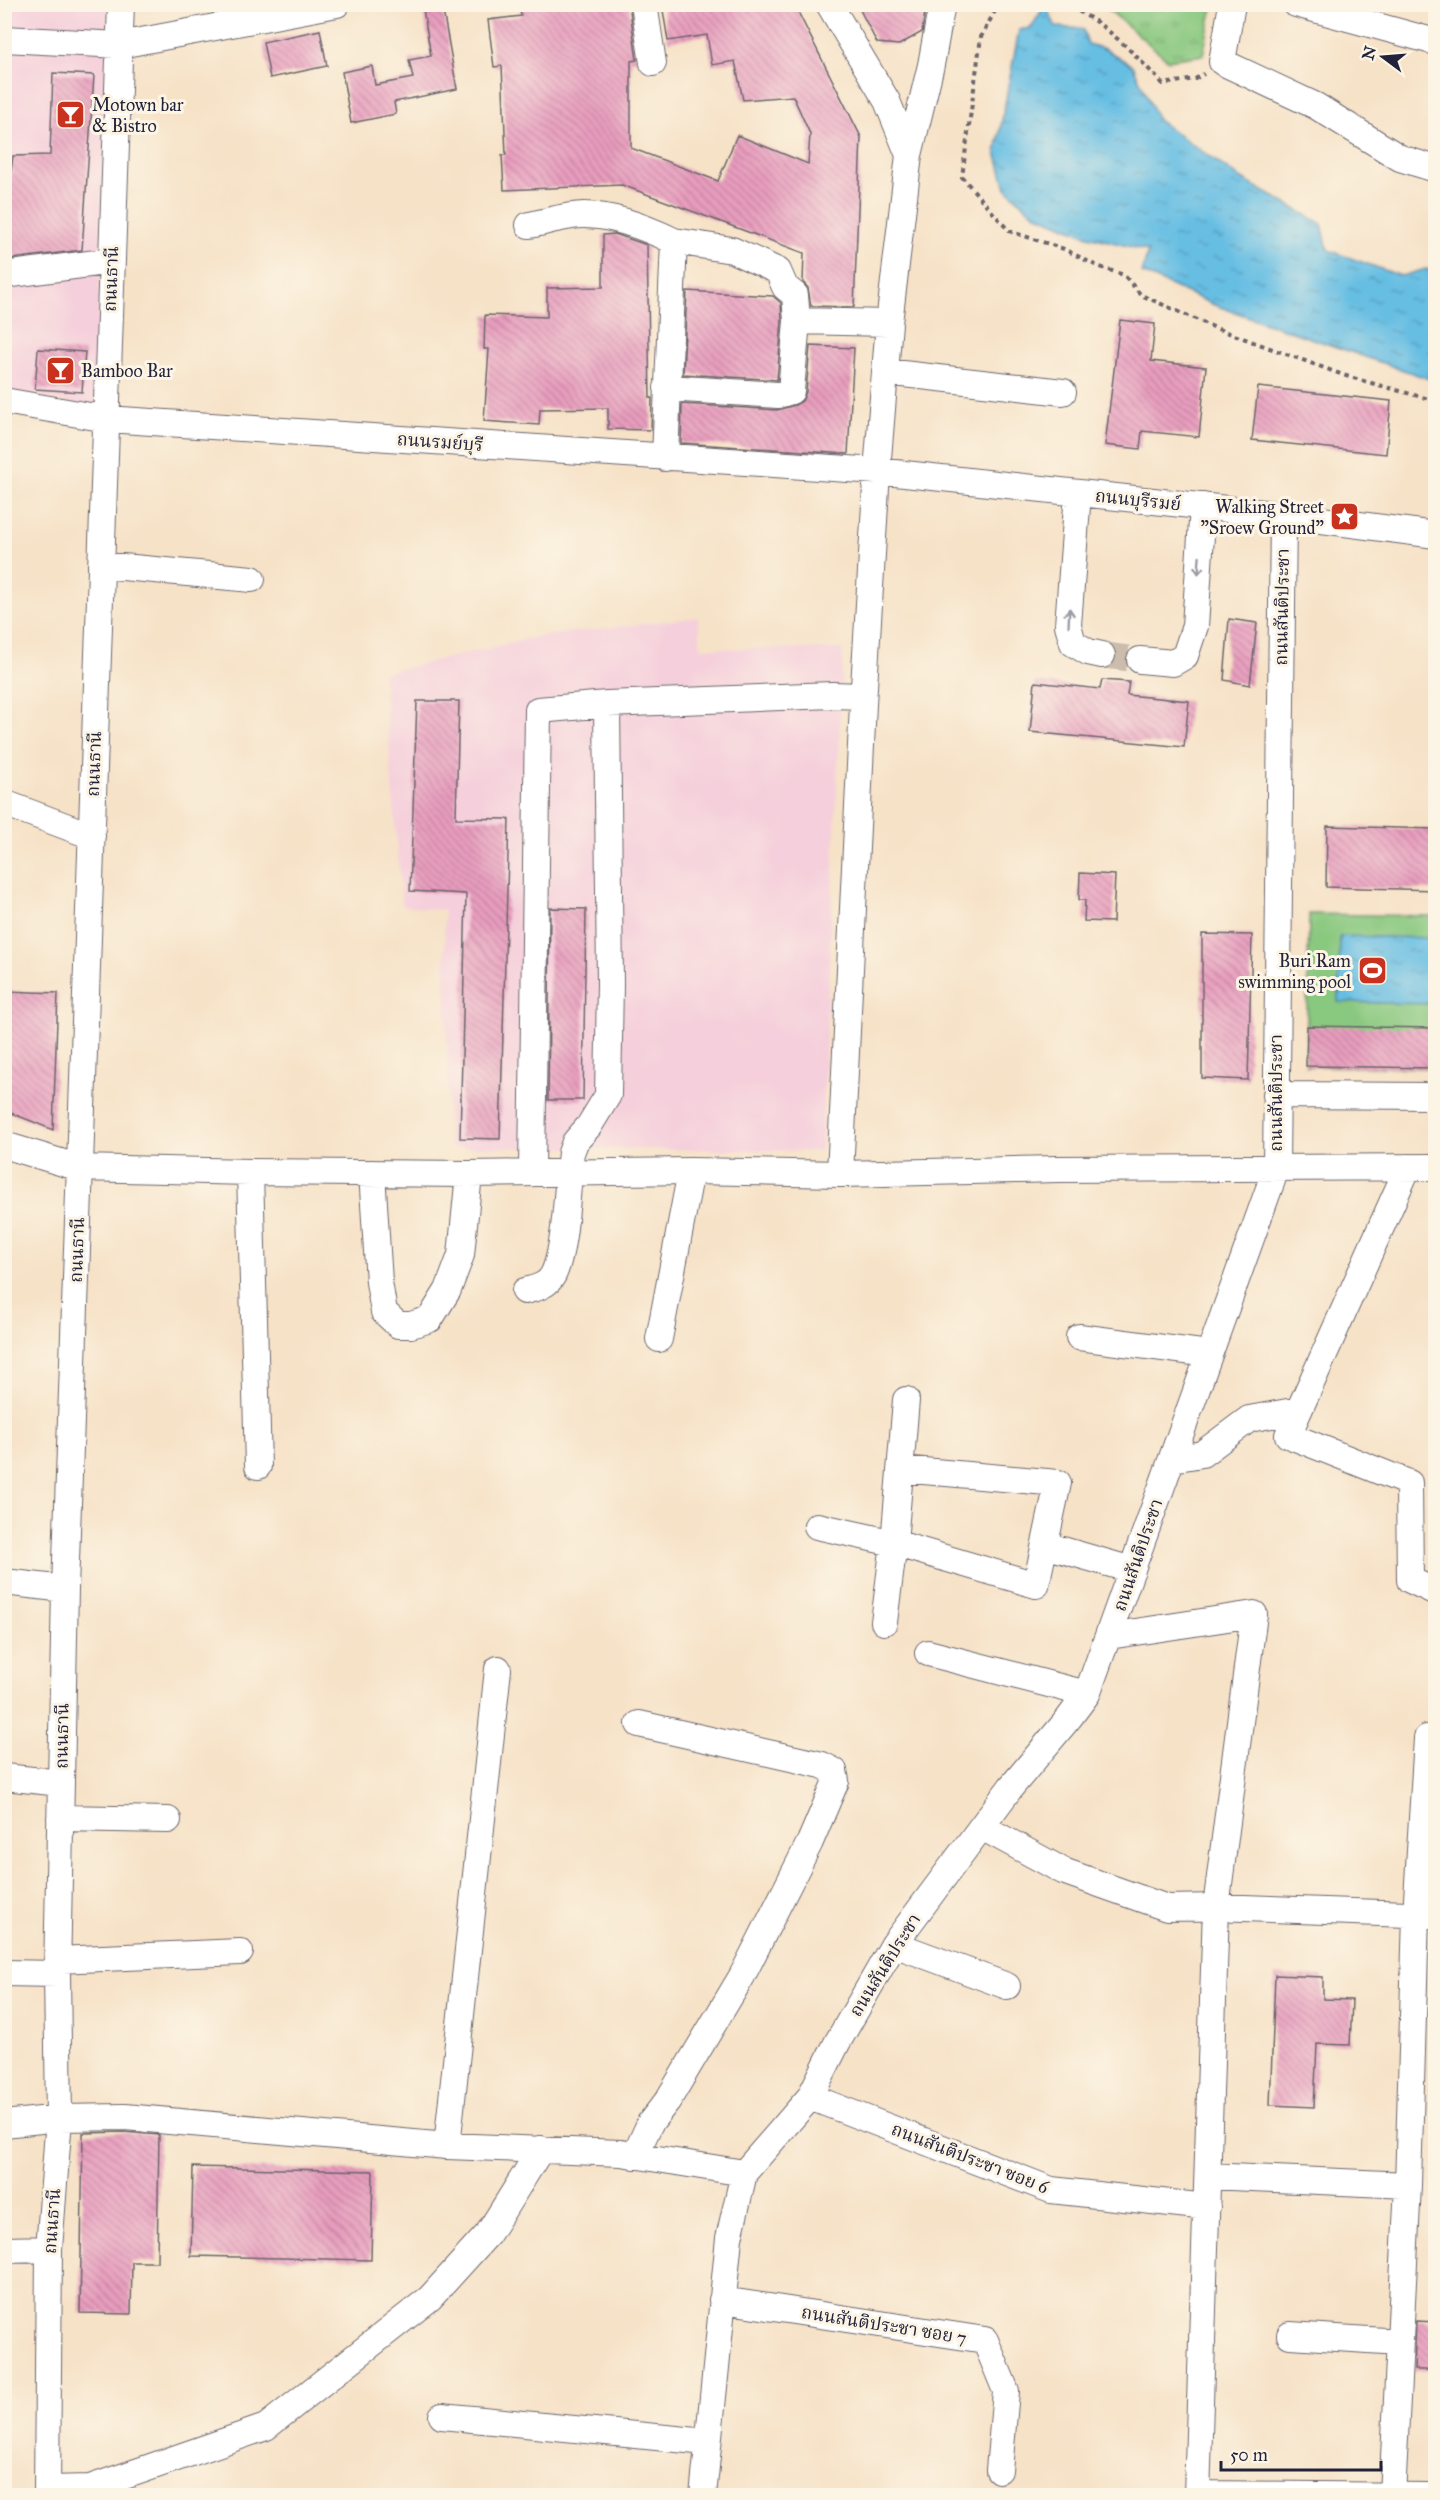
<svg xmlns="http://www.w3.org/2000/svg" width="1440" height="2500" font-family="'IM FELL Great Primer','Noto Serif Thai',serif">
<defs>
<pattern id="grass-tufts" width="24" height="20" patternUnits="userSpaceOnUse" patternTransform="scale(1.5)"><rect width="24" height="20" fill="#89c87f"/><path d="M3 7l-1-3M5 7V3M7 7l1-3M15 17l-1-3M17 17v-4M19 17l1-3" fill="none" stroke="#70a269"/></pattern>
<pattern id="water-ripples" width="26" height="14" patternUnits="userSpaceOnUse" patternTransform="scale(1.5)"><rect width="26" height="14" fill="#66bee3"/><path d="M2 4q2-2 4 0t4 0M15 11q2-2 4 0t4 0" fill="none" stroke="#549ab9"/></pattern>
<pattern id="building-back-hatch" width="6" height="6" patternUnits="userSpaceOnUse" patternTransform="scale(1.5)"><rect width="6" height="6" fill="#e99dbe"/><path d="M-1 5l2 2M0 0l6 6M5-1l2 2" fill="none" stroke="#bc809c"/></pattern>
</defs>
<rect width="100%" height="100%" fill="#fcf5e5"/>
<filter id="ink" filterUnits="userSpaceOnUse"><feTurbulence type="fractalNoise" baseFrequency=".0167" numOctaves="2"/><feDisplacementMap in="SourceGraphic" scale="12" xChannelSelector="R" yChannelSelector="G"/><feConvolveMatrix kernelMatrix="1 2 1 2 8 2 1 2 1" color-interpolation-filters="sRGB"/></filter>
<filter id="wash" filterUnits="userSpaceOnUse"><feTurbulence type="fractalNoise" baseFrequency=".008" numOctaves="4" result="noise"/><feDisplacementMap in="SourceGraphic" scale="24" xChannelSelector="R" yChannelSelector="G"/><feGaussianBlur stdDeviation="1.35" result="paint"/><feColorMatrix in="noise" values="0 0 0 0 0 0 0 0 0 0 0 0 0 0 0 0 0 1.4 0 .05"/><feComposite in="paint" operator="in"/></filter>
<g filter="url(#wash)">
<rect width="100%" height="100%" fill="#f6e2c7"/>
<!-- built -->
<path fill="#f5cfdb" d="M 4,5 L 108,5 L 96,408 L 5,391 Z
M 698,617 L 701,648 L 843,649 L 821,1151 L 449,1147 L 444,910 L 402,906 L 383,673 L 535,637 Z"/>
<!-- grass -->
<path fill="url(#grass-tufts)" stroke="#56755d" stroke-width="1.5" d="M 1103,5 L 1213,5 L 1203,55 L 1168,60 Z"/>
<!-- pitch -->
<path fill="#89c87f" stroke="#56755d" stroke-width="1.5" d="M 1309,914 L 1435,916 L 1435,1068 L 1306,1066 Z"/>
<!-- water -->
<path fill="url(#water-ripples)" stroke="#44708f" stroke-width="1.5" d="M 1045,5 L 1056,27 L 1083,29 L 1088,44 L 1105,49 L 1133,66 L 1158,120 L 1240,178 L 1322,224 L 1328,250 L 1401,276 L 1426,269 L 1435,272 L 1435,381 L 1217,306 L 1142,273 L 1148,251 L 1088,236 L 1033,213 L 1006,188 L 996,152 L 1019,30 L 1031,28 Z
M 1340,936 L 1435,938 L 1435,1004 L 1338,1002 Z"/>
<g id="blocks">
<!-- building -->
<path fill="url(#building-back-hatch)" d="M 519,4 L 629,4 L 637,60 L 631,61 L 631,148 L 718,181 L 737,135 L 808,164 L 810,134 L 793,96 L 743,100 L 735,61 L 712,65 L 707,35 L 668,41 L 662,4 L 794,4 L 861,137 L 854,307 L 811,306 L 808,288 L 803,282 L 804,253 L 622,185 L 504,190 L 502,155 L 506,155 L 502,66 L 494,67 L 488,20 L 521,16 Z
M 857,4 L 926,4 L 922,32 L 899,45 L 877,43 Z
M 442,5 L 457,89 L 394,102 L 396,114 L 351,123 L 342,72 L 372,66 L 375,85 L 413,78 L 409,60 L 431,56 L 423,9 Z
M 320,30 L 327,66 L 270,78 L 263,42 Z
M 53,73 L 94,75 L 82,250 L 4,260 L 4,202 L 7,202 L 13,156 L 50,155 Z
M 615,234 L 647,245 L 650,398 L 652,398 L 651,430 L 608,429 L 608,408 L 540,409 L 539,425 L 484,421 L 489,349 L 484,349 L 485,315 L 547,317 L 547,288 L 603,287 L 603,235 Z
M 687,291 L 773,296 L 781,303 L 782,321 L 777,380 L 683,374 Z
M 1120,320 L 1155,324 L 1151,361 L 1206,367 L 1199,437 L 1142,431 L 1140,449 L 1105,445 Z
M 810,346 L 854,348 L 848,454 L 681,443 L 682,404 L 777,410 L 795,405 L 802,401 L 806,392 Z
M 38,349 L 85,352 L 82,392 L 35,389 Z
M 1258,387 L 1391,401 L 1386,454 L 1252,440 Z
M 1229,619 L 1257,623 L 1250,685 L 1224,680 Z
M 1102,680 L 1129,682 L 1127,695 L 1189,701 L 1184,747 L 1030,732 L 1035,682 L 1100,689 Z
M 417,701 L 459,701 L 456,818 L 509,819 L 500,1139 L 460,1138 L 466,894 L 410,891 Z
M 1327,826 L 1436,829 L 1436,890 L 1326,887 Z
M 1080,873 L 1115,875 L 1113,922 L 1084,921 L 1085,900 L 1079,900 Z
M 550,908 L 586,909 L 583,1100 L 548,1100 Z
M 1202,934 L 1252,935 L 1248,1080 L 1202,1078 Z
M 4,991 L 58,993 L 53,1130 L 4,1110 Z
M 1307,1026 L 1436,1028 L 1436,1068 L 1306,1066 Z
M 1275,1975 L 1323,1977 L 1323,1999 L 1352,2000 L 1350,2045 L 1317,2044 L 1314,2107 L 1270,2105 Z
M 124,2132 L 159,2135 L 157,2262 L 132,2262 L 131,2314 L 80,2313 L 83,2133 Z
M 193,2167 L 373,2171 L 371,2260 L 191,2256 Z
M 1416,2321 L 1436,2322 L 1436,2370 L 1414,2370 Z"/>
</g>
</g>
<g filter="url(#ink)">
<use href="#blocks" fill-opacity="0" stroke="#6c656c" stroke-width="1.5"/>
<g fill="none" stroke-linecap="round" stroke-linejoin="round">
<!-- minor-tunnel -->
<path stroke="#ccbcab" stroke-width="26" stroke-dasharray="26 13" stroke-linecap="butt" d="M 1102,655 L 1140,660"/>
<defs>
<path id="minor" d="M 644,4 L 653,63
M 829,4 L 887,101 L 909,155
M 1232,4 L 1222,62 L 1316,106 L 1400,158 L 1436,169
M 1296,4 L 1436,42
M 4,39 L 120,45 L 337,4
M 529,225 C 546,222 566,215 584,215 C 615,215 647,228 674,241 L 665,458
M 4,275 L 112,261
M 797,321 L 889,323
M 885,372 L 1063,392
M 667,388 L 778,395 L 791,391 L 797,321 L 795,295 L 785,287 L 778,271 L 732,250 L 674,241
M 4,401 L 107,419 L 877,471 L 1283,515 L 1436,535
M 1078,493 L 1068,625 L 1073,643 L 1088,652 L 1102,655
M 101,565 L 252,579
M 1140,660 L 1173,663 L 1185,656 L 1195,626 L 1203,506
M 4,803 L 92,836
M 1276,1095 L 1436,1096
M 4,1145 L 80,1168 L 250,1172 L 469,1174 L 691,1171 L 840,1174 L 1058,1169 L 1436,1167
M 1408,1167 L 1288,1435 L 1409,1483 L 1410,1580 L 1436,1592
M 250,1172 L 258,1466
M 372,1173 L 379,1282 L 384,1312 L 398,1325 L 411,1325 L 430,1319 L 448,1290 L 461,1255 L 469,1174
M 532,1173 L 538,710 L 607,704 L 832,695 L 863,696
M 840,1174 L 863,704 L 877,471 L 889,323 L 909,155 L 931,65 L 942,4
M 525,1291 C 536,1288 547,1286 553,1275 C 566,1249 567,1184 571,1153 L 575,1142 L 589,1126 L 608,1095 L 610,984 L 607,704
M 1079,1337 L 1209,1354
M 659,1339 L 691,1171
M 1172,1459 L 1202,1454 L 1249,1419 L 1299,1410
M 817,1526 L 894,1543 L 1036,1585 L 1058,1483 L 901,1469
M 1045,1545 L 1132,1570
M 4,1582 L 65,1589
M 884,1622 L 894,1543 L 906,1400
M 1109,1636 L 1254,1614 L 1216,1907 L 1197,2496
M 928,1653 L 1087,1694
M 4,1777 L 61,1783
M 60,1818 L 168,1820
M 982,1827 L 1063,1871 L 1167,1908 L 1216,1907 L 1436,1915
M 894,1944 L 1007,1986
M 57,1960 L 240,1952
M 4,1973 L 57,1974
M 810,2097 L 1051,2190 L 1207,2207
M 4,2124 L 59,2118 L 125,2117 L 447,2146 L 621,2153 L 744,2173
M 447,2146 L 498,1669
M 635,2156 L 650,2123 L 668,2100 L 742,1976 L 810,1842 L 836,1781 L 834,1771 L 822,1765 L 639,1724
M 1208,2176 L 1408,2185
M 4,2250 L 49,2249
M 722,2300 L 985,2340 L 1006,2391 L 999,2470
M 1290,2335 L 1400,2342
M 442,2416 L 707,2442
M 47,2489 L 90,2488 L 266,2427 L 430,2298 L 488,2234 L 541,2149
M 1197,2494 L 1428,2496
M 47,2496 L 49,2249 L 59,2118 L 57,1974 L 65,1589 L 121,4
M 703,2496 L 729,2238 L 744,2173 L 810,2097 L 837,2043 L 894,1944 L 1011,1787 L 1069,1718 L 1087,1694 L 1276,1169 L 1283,515
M 1392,2496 L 1408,2185 L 1416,1915 L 1427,1738"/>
</defs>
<!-- minor casing -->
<use href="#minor" stroke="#6c656c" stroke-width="28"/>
<!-- path -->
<path stroke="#6c656c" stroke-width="4" stroke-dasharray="4.5 4.5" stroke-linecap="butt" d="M 1002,4 L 996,9 L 981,37 L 962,177 L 1009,231 L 1064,249 L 1097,266 L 1124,275 L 1141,295 L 1218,329 L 1346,376 L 1436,401
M 1062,4 C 1103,19 1133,53 1163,84 L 1195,79 L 1204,74"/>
<!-- minor -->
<use href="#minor" stroke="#fff" stroke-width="26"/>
</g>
<!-- one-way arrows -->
<defs><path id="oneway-shaft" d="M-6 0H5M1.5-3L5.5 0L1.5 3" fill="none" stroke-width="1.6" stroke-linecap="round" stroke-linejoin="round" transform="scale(1.5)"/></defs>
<g stroke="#9c9ca7">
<use href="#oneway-shaft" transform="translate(1199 565) rotate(94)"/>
<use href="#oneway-shaft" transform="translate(1069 617) rotate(-87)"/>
</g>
</g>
<!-- icons -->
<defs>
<symbol id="bar-square" viewBox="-11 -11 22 22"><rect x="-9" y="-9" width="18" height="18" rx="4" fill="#c8321e" stroke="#fcf5e5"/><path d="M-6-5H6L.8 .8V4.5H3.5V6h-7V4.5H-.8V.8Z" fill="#fff"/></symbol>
<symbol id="sight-square" viewBox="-11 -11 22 22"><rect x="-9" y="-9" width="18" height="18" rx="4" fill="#c8321e" stroke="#fcf5e5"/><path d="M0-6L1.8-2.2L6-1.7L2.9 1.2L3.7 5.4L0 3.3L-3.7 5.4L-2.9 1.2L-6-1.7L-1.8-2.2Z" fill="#fff"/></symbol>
<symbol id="stadium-square" viewBox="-11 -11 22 22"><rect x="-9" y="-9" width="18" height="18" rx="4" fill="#c8321e" stroke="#fcf5e5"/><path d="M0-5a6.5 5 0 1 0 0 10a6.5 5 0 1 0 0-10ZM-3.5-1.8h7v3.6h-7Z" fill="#fff"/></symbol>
</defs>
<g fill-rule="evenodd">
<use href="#bar-square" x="54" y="98" width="33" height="33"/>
<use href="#bar-square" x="44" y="354" width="33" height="33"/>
<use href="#sight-square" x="1328" y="500" width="33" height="33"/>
<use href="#stadium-square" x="1356" y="954" width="33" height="33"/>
</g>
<g text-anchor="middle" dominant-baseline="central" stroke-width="6" stroke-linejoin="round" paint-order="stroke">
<!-- poi labels -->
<g font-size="18" fill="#22223b" stroke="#fcf5e5" text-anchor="start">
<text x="92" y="105">Motown bar<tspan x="92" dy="21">&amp; Bistro</tspan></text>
<text x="81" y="371">Bamboo Bar</text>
<text x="1324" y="507" text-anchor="end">Walking Street<tspan x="1324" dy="21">"Sroew Ground"</tspan></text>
<text x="1351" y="961" text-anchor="end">Buri Ram<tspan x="1351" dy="21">swimming pool</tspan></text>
</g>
<!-- street labels -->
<g font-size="18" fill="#22223b" stroke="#fcf5e5">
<text transform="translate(111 279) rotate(-88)">ถนนธานี</text>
<text transform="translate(440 442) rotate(4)">ถนนรมย์บุรี</text>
<text transform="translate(1138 500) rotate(6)">ถนนบุรีรมย์</text>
<text transform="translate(1282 607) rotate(-89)">ถนนสันติประชา</text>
<text transform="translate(94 764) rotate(-88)">ถนนธานี</text>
<text transform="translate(1276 1093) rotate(-90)">ถนนสันติประชา</text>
<text transform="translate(77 1250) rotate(-88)">ถนนธานี</text>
<text transform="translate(1138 1555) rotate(-71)">ถนนสันติประชา</text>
<text transform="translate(62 1736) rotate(-89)">ถนนธานี</text>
<text transform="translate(885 1965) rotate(-58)">ถนนสันติประชา</text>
<text transform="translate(970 2158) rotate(21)">ถนนสันติประชา ซอย 6</text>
<text transform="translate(52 2221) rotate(-86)">ถนนธานี</text>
<text transform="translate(884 2325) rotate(9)">ถนนสันติประชา ซอย 7</text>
</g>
</g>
<!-- margin -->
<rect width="1440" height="2500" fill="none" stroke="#fcf5e5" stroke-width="24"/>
<!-- north arrow -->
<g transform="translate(1383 57) rotate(286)" stroke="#fcf5e5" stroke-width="4.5" paint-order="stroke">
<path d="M0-4.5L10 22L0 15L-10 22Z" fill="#22223b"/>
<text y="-9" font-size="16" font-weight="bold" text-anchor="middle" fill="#22223b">N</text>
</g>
<!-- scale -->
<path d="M1221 2461v9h160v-9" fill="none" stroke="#22223b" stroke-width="3"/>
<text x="1230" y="2461" font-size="18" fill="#22223b" stroke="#fcf5e5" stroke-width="4.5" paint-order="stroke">50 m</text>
</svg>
